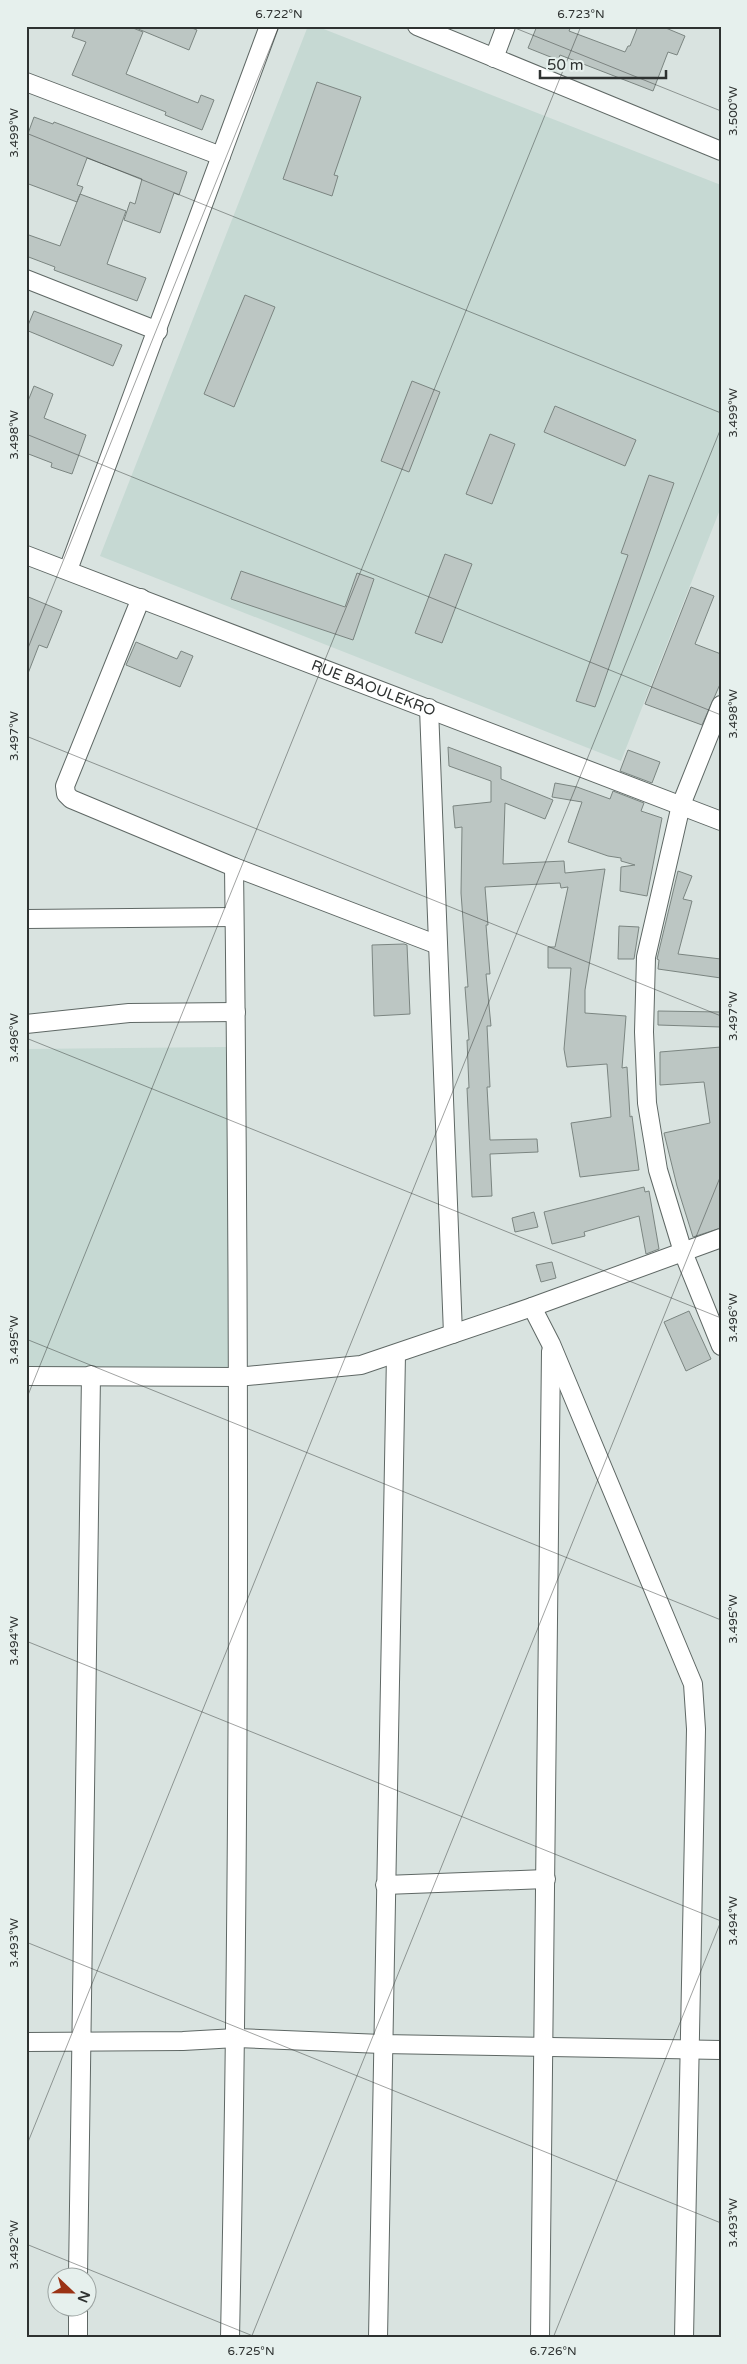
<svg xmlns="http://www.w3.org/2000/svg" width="747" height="2364" font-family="'Varela Round',sans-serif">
<rect width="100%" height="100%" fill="#d9e3e0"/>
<!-- built -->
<path fill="#c6d9d3" d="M 308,26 L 316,26 L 721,185 L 721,507 L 621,761 L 100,556 Z
M 226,1047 L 233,1368 L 26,1369 L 26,1049 Z"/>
<!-- building -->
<path fill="#bcc6c3" stroke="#7b8581" d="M 76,26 L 128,26 L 143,32 L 126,74 L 198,103 L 201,95 L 214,100 L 202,130 L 165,115 L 166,112 L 72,75 L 86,42 L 72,37 Z
M 131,26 L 187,26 L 197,30 L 189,50 Z
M 537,26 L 571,26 L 569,31 L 625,52 L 628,46 L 630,46 L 638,26 L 661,26 L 685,36 L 677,55 L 668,52 L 653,91 L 560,55 L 558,60 L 528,48 Z
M 317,82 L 361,97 L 334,175 L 338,176 L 332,196 L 283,179 Z
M 34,117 L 53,124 L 54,122 L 187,172 L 179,195 L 174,193 L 160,233 L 124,220 L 130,202 L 135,204 L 142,179 L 87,158 L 77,185 L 83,187 L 77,202 L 26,183 L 26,139 Z
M 80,194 L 126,211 L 107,264 L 146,278 L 137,301 L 54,270 L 55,267 L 26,256 L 26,234 L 60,246 Z
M 245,295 L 275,307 L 234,407 L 204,394 Z
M 34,311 L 122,345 L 113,366 L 26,330 Z
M 412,381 L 440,392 L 409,472 L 381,461 Z
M 34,386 L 53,394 L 44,418 L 86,435 L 72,474 L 51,467 L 52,463 L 26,453 L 26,406 Z
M 555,406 L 636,440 L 625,466 L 544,432 Z
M 490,434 L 515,444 L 492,504 L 466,494 Z
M 649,475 L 674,483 L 595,707 L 576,701 L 628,555 L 621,553 Z
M 445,554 L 472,564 L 442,643 L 415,633 Z
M 241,571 L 345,607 L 357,573 L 374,579 L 353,640 L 231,599 Z
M 691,587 L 714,596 L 695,644 L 721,654 L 721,682 L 702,725 L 645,704 Z
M 26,596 L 62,611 L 47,648 L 39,645 L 27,676 Z
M 136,642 L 177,659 L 181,651 L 193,656 L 180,687 L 126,665 Z
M 448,747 L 501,767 L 501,779 L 553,800 L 545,819 L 505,803 L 503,864 L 564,861 L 565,873 L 605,869 L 585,990 L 585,1013 L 626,1016 L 622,1068 L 627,1067 L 630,1117 L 632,1116 L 639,1170 L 580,1177 L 571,1123 L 611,1117 L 607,1064 L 567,1067 L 564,1049 L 571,968 L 548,968 L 548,947 L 555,947 L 568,887 L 561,888 L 560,883 L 485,887 L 488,925 L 486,925 L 490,974 L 486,974 L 491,1026 L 487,1026 L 490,1087 L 487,1087 L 490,1140 L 537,1139 L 538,1152 L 490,1154 L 492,1196 L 472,1197 L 467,1088 L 469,1088 L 467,1040 L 469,1040 L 465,987 L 468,987 L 461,893 L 462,827 L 455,828 L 453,806 L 491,802 L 491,781 L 449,766 Z
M 628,750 L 660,762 L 652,783 L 620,771 Z
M 555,783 L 577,787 L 610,799 L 613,791 L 644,803 L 641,811 L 662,818 L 647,896 L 620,891 L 621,867 L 635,865 L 621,861 L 621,858 L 608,856 L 568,842 L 582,802 L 552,797 Z
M 678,871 L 692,876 L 683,899 L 692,901 L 678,954 L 721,959 L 721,978 L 658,969 L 659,960 L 657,959 Z
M 619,926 L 639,927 L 634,959 L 618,959 Z
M 404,944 L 407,945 L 410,1014 L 374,1016 L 372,945 Z
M 658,1011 L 721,1012 L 721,1027 L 658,1025 Z
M 721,1047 L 721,1228 L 693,1237 L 677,1186 L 664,1133 L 710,1123 L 704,1082 L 660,1085 L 660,1052 Z
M 644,1187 L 645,1192 L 649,1191 L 659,1249 L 646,1254 L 639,1216 L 584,1232 L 585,1236 L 552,1244 L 544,1212 Z
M 534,1212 L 538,1227 L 515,1232 L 512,1218 Z
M 552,1262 L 556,1278 L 541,1282 L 536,1265 Z
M 689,1311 L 711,1359 L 686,1371 L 664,1322 Z"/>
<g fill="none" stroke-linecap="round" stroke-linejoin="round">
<defs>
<g id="minor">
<path d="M 417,26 L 721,151"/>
<path d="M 494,58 L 506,26"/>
<path d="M 26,82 L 221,156"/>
<path d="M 26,279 L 158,331"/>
<path id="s1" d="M 26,555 L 721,821"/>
<path d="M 68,570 L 269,26"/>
<path d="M 141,598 L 65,786 L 66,794 L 71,799 L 234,867 L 438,945"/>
<path d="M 721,705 L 681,805 L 646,957 L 644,1032 L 647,1103 L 658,1170 L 683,1252 L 721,1346"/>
<path d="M 429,708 L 453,1334"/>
<path d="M 26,919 L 234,917"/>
<path d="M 26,1024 L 129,1013 L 236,1012"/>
<path d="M 532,1307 L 551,1344 L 693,1684 L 696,1729 L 684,2338"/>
<path d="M 26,1376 L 237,1377 L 361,1365 L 532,1307 L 721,1238"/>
<path d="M 385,1885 L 546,1879"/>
<path d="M 26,2042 L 183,2041 L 236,2038 L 382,2044 L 721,2050"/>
<path d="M 78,2276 L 91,1375"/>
<path d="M 78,2338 L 78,2306"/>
<path d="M 230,2338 C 240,1848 240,1357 234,867"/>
<path d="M 378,2338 L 396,1354"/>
<path d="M 540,2338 L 551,1351"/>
</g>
</defs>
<!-- minor casing -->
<use href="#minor" stroke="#5f6865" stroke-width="20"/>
<!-- minor -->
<use href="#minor" stroke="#fff" stroke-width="18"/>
</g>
<!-- ticks -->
<path fill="none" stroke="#2e3231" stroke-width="1" stroke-opacity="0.45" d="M 510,26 L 721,111M 26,133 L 721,413M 26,434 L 721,715M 26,653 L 279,26M 26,736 L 721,1016M 26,1038 L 721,1318M 26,1339 L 721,1620M 26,1400 L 581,26M 26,1641 L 721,1921M 26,1942 L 721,2223M 26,2147 L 721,428M 26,2244 L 258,2338M 251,2338 L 721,1175M 553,2338 L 721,1921"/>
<g text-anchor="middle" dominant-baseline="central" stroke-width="4.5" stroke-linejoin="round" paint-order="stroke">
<!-- street labels -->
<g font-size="15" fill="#2e3231" stroke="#e6f0ed">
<text stroke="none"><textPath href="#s1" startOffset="372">RUE BAOULEKRO</textPath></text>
</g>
</g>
<!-- border -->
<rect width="747" height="2364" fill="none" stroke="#e6f0ed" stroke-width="55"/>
<!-- north arrow -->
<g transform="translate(72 2292) rotate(112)"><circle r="24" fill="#e6f0ed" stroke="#9ca4a2"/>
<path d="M0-4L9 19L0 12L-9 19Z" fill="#9b3315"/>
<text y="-8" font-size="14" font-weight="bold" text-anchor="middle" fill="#2e3231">N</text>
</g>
<!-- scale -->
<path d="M540 70v8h126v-8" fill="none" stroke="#2e3231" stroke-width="2.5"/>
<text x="547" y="70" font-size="15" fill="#2e3231" stroke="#e6f0ed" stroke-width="4" paint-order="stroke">50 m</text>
<rect x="28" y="28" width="692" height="2308" fill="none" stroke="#2e3231" stroke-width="2"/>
<g font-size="12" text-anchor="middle" fill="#2e3231">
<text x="279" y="18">6.722°N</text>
<text x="581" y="18">6.723°N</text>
<text transform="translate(733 111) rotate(-90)" y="4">3.500°W</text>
<text transform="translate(14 133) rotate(-90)" y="4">3.499°W</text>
<text transform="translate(733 413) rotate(-90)" y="4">3.499°W</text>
<text transform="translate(14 435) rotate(-90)" y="4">3.498°W</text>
<text transform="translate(733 714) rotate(-90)" y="4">3.498°W</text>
<text transform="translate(14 736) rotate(-90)" y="4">3.497°W</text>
<text transform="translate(733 1016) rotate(-90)" y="4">3.497°W</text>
<text transform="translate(14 1038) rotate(-90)" y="4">3.496°W</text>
<text transform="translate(733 1318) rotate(-90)" y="4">3.496°W</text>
<text transform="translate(14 1340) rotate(-90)" y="4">3.495°W</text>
<text transform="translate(733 1619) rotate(-90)" y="4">3.495°W</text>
<text transform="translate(14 1641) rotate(-90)" y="4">3.494°W</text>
<text transform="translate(733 1921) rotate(-90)" y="4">3.494°W</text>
<text transform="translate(14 1943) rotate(-90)" y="4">3.493°W</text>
<text transform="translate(733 2223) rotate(-90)" y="4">3.493°W</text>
<text transform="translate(14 2245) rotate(-90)" y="4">3.492°W</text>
<text x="251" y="2355">6.725°N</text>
<text x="553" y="2355">6.726°N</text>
</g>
</svg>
